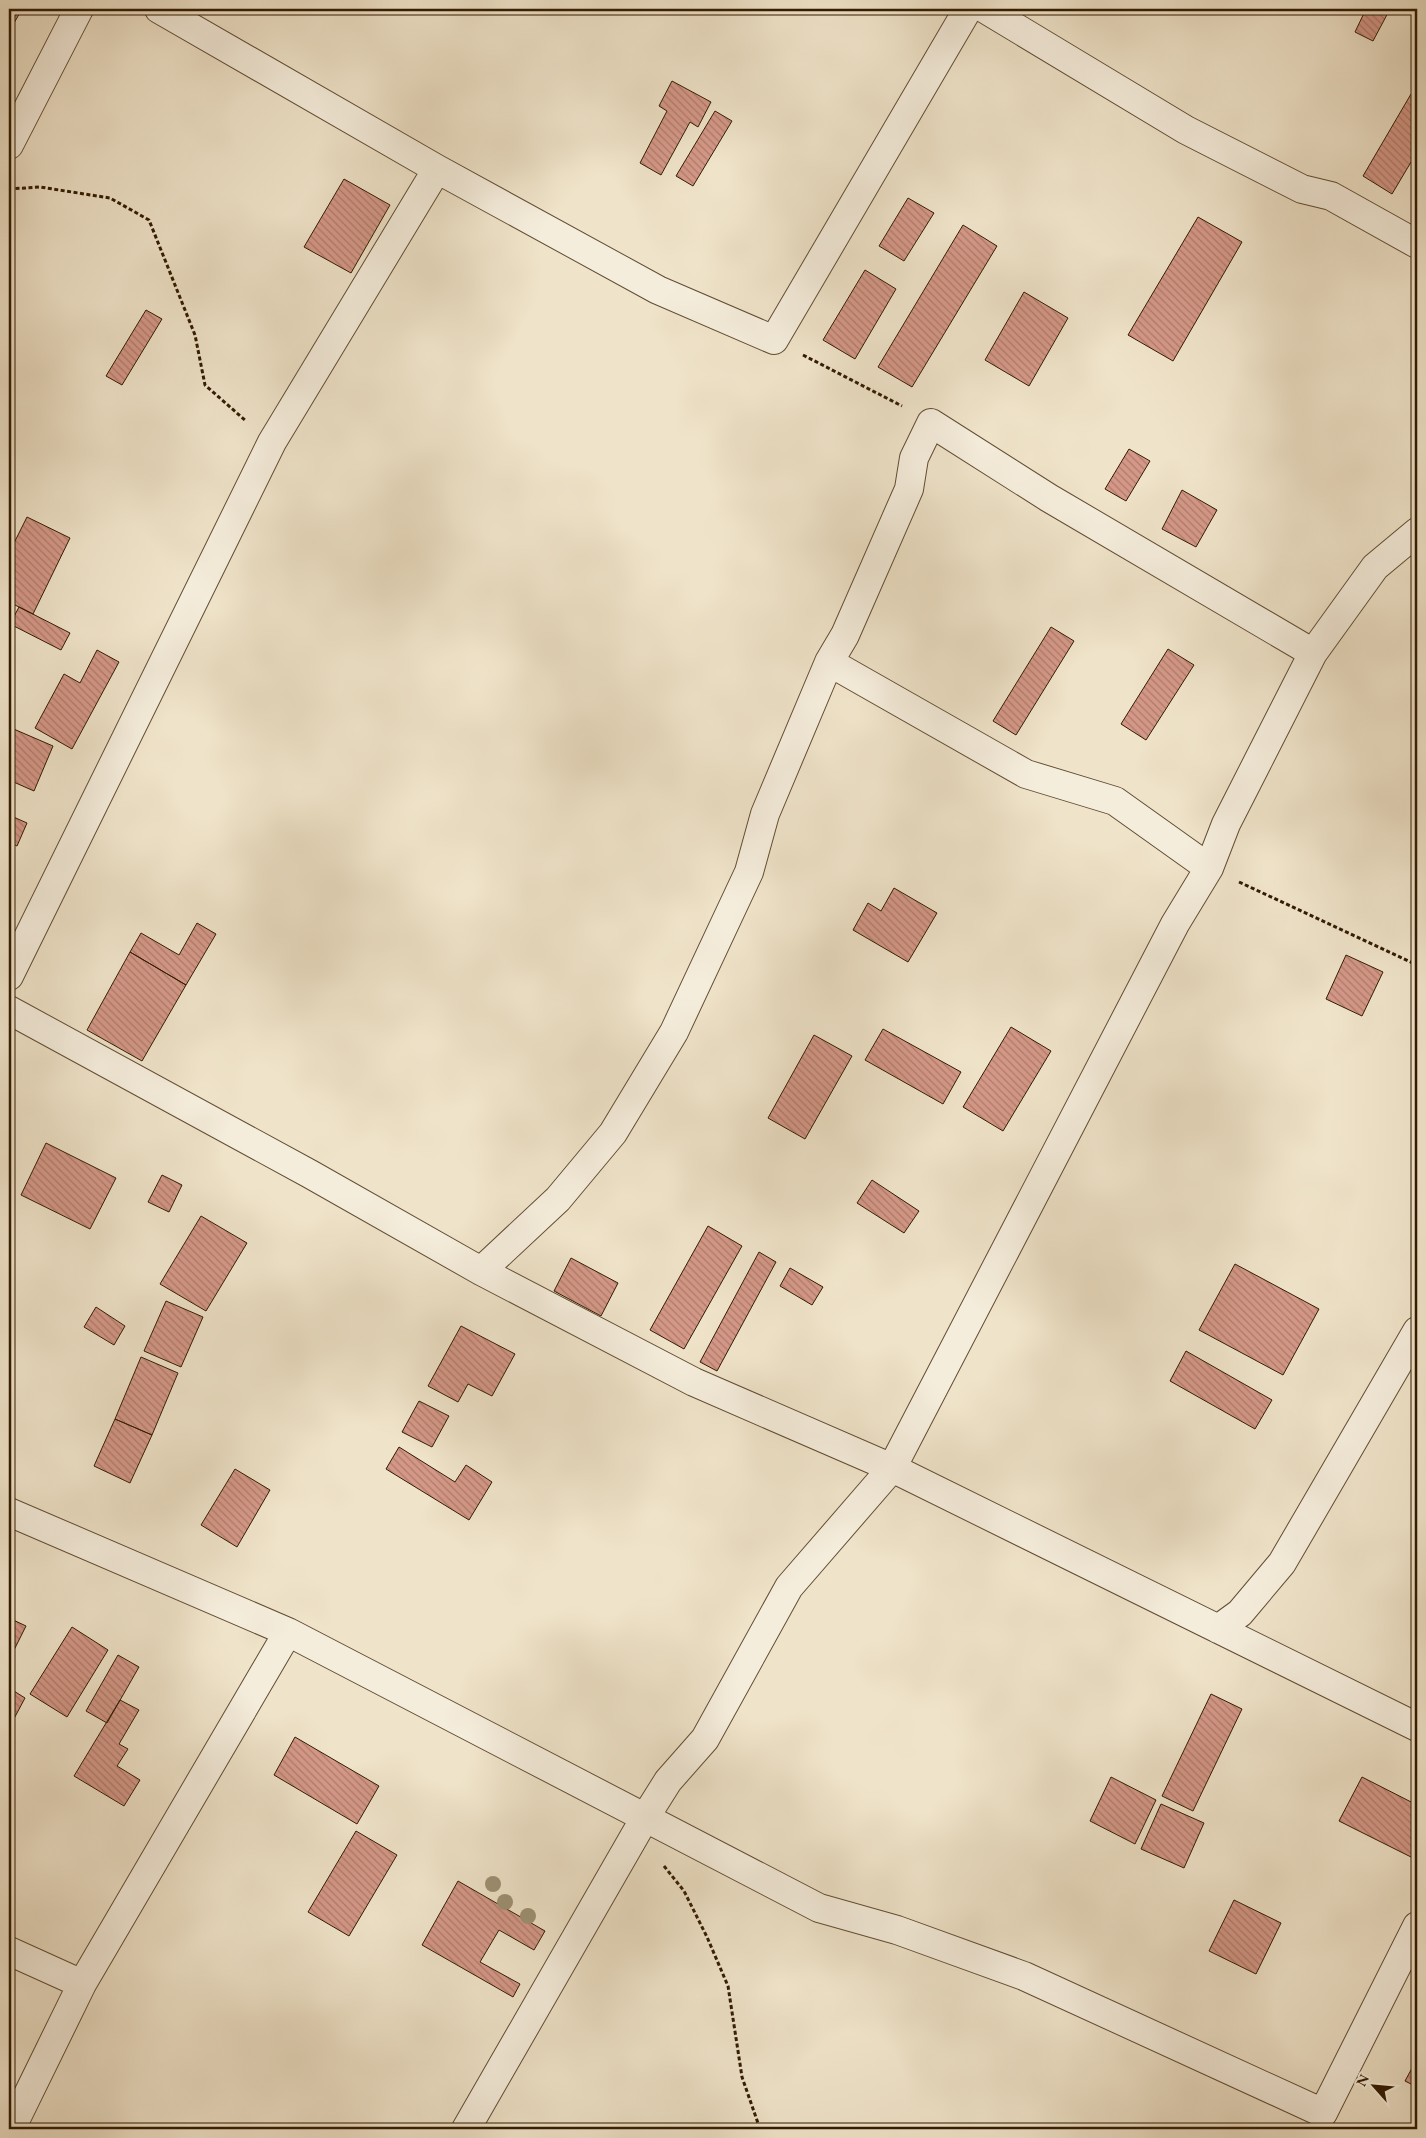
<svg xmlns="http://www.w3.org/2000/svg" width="1426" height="2138" font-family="'EB Garamond',serif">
<defs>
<pattern id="building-back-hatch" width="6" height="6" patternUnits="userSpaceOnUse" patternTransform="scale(1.25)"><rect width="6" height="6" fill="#d59888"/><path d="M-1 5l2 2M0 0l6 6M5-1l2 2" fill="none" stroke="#ad7b6d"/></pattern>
</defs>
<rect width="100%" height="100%" fill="#efe3c9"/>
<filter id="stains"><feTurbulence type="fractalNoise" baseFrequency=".004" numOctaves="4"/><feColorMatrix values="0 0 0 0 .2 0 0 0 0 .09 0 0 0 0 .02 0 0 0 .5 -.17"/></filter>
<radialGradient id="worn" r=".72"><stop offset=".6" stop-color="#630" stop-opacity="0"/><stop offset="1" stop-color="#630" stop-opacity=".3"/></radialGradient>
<!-- building -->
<path fill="url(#building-back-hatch)" stroke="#321b01" d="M 9,9 L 22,9 L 9,32 Z
M 1366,9 L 1390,9 L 1373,41 L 1355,32 Z
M 672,81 L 711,102 L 698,127 L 690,122 L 661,175 L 640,163 L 667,111 L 659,106 Z
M 1411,94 L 1417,98 L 1417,152 L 1392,194 L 1363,176 Z
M 715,111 L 732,121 L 693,186 L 676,176 Z
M 344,179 L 390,205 L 351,273 L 304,247 Z
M 908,198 L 934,213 L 904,261 L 879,246 Z
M 1198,217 L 1242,242 L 1173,361 L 1128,335 Z
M 963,225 L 997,246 L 912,387 L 878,367 Z
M 865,270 L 896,289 L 855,359 L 823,340 Z
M 1024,292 L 1068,318 L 1029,386 L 985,360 Z
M 146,310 L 162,319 L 122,385 L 106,376 Z
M 1129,449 L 1150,461 L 1126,501 L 1105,489 Z
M 1182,490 L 1217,510 L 1196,547 L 1162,529 Z
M 27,517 L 70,538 L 33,614 L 9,602 L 9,553 Z
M 19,607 L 70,633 L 61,650 L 10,624 Z
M 1051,627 L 1074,641 L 1016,735 L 993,721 Z
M 1168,649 L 1194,665 L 1146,740 L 1121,724 Z
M 97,650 L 119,662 L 72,749 L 35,728 L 64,674 L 80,683 Z
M 9,727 L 53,746 L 34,791 L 9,780 Z
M 9,815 L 27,823 L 17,846 L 9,842 Z
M 894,888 L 937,913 L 908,962 L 853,930 L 868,903 L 881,911 Z
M 197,923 L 216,934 L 186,985 L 130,952 L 141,933 L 179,955 Z
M 130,952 L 186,985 L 142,1061 L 87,1030 Z
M 1346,955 L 1383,972 L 1362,1016 L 1326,999 Z
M 1011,1027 L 1051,1051 L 1003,1131 L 963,1107 Z
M 883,1029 L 961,1072 L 943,1104 L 865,1060 Z
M 814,1035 L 852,1056 L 805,1139 L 768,1118 Z
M 46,1143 L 116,1178 L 90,1229 L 21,1195 Z
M 162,1175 L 182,1185 L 169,1212 L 148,1202 Z
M 872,1180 L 919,1211 L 904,1233 L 857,1203 Z
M 201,1216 L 247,1243 L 206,1311 L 160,1284 Z
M 708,1226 L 742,1246 L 684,1349 L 650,1330 Z
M 759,1252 L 776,1262 L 717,1371 L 700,1362 Z
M 571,1258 L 618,1283 L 601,1316 L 554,1291 Z
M 1235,1264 L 1319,1309 L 1283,1375 L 1199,1330 Z
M 790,1268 L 823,1287 L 812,1305 L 780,1286 Z
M 166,1301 L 203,1317 L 181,1367 L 144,1351 Z
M 96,1307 L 125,1326 L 114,1345 L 84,1327 Z
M 461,1326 L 515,1354 L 492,1396 L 468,1384 L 458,1402 L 428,1386 Z
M 1186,1351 L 1272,1400 L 1255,1429 L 1170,1381 Z
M 141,1357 L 178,1373 L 152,1435 L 115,1419 Z
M 419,1401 L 449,1416 L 432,1447 L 402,1432 Z
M 115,1419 L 152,1435 L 130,1483 L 94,1466 Z
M 399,1447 L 455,1482 L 466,1465 L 492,1482 L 469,1520 L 386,1469 Z
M 235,1469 L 270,1490 L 237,1547 L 201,1525 Z
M 9,1618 L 26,1626 L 9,1660 Z
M 72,1627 L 108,1650 L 67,1717 L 30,1694 Z
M 118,1655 L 139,1667 L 107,1723 L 86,1711 Z
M 9,1688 L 25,1698 L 9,1728 Z
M 1211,1694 L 1242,1709 L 1193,1811 L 1162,1796 Z
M 120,1700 L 139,1710 L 119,1744 L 128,1749 L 117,1766 L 140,1780 L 124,1806 L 74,1776 Z
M 295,1737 L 379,1786 L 357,1824 L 274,1775 Z
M 1111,1777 L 1156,1800 L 1135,1844 L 1090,1821 Z
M 1362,1777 L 1417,1805 L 1417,1860 L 1339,1821 Z
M 1161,1804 L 1204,1823 L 1184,1868 L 1141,1849 Z
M 356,1831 L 397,1855 L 349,1936 L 308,1912 Z
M 458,1881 L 545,1931 L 534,1950 L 499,1930 L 480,1962 L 520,1984 L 513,1997 L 422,1945 Z
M 1234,1900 L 1281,1923 L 1256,1974 L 1209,1951 Z
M 1417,2059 L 1417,2087 L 1405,2081 Z"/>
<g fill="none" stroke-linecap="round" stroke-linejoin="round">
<defs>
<path id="street" d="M 159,9 L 437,169 L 658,290 L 774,340 L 968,9
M 985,9 L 1186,130 L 1302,189 L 1331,196 L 1417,244
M 9,145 L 79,9
M 829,662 L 1026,774 L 1115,801 L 1209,868
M 9,976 L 272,442 L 437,169
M 9,1010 L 310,1174 L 481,1271 L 694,1382 L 892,1468 L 1417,1727
M 481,1271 L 558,1199 L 613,1133 L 674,1032 L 749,872 L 765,814 L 829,662 L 845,635 L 909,489 L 914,458 L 931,423 L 1049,498 L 1313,653
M 9,1512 L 288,1632 L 819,1908 L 897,1930 L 1024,1976 L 1323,2113 L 1417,1926
M 1218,1629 L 1240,1613 L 1282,1563 L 1417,1331
M 9,1951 L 82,1984
M 11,2129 L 82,1984 L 288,1632
M 466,2129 L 646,1816 L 668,1781 L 705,1739 L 789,1587 L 892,1468 L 1175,924 L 1209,868 L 1226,824 L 1313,653 L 1375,567 L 1417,532"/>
</defs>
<!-- street casing -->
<use href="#street" stroke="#614d33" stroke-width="30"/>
<!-- path -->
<path stroke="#321b01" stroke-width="3" stroke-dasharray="4 2.5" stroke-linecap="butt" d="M 9,189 L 40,187 L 110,198 L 149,220 L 195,335 L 205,385 L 246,421
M 803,355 L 902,406
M 1239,882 L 1417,965
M 664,1866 L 684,1891 L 707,1937 L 728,1986 L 742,2077 L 760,2129"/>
<!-- street -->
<use href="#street" stroke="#f5eddc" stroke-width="28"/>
</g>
<!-- trees -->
<g fill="#9d9174">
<circle cx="493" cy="1884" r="8"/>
<circle cx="505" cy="1902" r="8"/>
<circle cx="528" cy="1916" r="8"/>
</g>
<!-- margin -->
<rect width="1426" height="2138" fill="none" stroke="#efe3c9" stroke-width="30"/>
<rect x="10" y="10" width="1406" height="2118" fill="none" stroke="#321b01" stroke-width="2.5"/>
<rect x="15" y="15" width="1396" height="2108" fill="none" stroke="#321b01"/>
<!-- north arrow -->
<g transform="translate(1374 2086) rotate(297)" stroke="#f5eddc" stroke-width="4" paint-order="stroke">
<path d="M0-4L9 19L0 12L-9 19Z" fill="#321b01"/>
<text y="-8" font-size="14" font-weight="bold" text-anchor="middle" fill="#321b01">N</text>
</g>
<rect width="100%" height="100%" filter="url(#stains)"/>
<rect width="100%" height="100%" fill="url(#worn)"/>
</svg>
